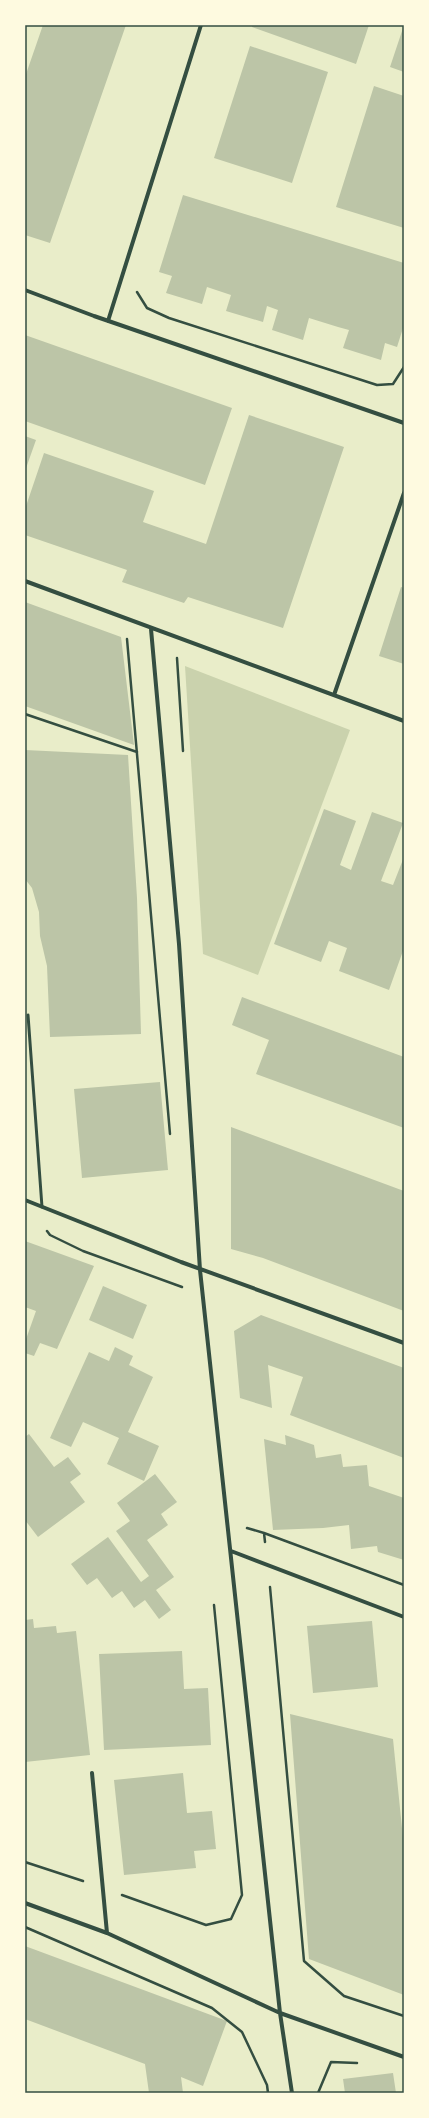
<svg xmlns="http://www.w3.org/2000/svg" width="429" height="2118" font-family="Raleway,sans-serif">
<rect width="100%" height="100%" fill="#e9edc9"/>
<!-- green -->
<path fill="#cad2ad" d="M 185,666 L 350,730 L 258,975 L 203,954 Z"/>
<!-- building -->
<path fill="#bcc5a7" d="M 43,25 L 126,25 L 50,243 L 25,235 L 25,77 Z
M 252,25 L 369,25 L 356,64 L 252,27 Z
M 404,25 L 404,72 L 390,67 Z
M 250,46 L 328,72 L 292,183 L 214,158 Z
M 374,86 L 404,96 L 404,228 L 336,207 Z
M 183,195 L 404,263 L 404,325 L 397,347 L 385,343 L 381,360 L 343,348 L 349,330 L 338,327 L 309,318 L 303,340 L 272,330 L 278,310 L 267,306 L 263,322 L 226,311 L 231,295 L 207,287 L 202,304 L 166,293 L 172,276 L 159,272 Z
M 25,335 L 232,408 L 205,485 L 25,421 Z
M 249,415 L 344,447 L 283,628 L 188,597 L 184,603 L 122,582 L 127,570 L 25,535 L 25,509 L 44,453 L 154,491 L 143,522 L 206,544 Z
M 25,436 L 36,440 L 25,471 Z
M 401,587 L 404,588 L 404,664 L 379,656 Z
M 25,602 L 121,637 L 134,745 L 25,706 Z
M 25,750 L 128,755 L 137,898 L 141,1034 L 50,1037 L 47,966 L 40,936 L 39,912 L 32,888 L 25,879 Z
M 324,809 L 356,821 L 340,865 L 351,870 L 372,812 L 403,823 L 381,881 L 393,885 L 404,857 L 404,948 L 389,990 L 339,971 L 347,948 L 329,941 L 321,962 L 274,944 Z
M 242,997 L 404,1057 L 404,1128 L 256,1074 L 269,1040 L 232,1025 Z
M 160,1082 L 168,1170 L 82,1178 L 74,1089 Z
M 231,1127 L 404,1191 L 404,1311 L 263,1258 L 231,1249 Z
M 25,1241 L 94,1266 L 57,1349 L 40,1343 L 34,1356 L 25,1353 L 25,1342 L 36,1311 L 25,1307 Z
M 103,1286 L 147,1305 L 133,1339 L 89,1320 Z
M 261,1315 L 404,1368 L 404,1458 L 290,1415 L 303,1377 L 268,1365 L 272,1408 L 240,1398 L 234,1331 Z
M 115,1347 L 133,1356 L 129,1365 L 153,1377 L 128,1432 L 159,1446 L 144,1481 L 107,1464 L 119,1438 L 83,1422 L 71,1447 L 50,1438 L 89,1352 L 109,1361 Z
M 29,1434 L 54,1467 L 68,1457 L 81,1474 L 70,1482 L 85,1502 L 38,1537 L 25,1520 L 25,1437 Z
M 285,1435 L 314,1445 L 316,1458 L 341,1454 L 343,1467 L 367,1465 L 369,1486 L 404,1498 L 404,1560 L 378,1552 L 377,1546 L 351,1549 L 349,1525 L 323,1528 L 273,1530 L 264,1439 L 286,1445 Z
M 155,1474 L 177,1502 L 161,1514 L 168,1525 L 147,1540 L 174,1577 L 156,1590 L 171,1610 L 159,1619 L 145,1600 L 134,1608 L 122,1591 L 112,1598 L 97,1578 L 87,1585 L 71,1564 L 108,1537 L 141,1582 L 149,1576 L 116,1531 L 130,1521 L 117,1503 Z
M 33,1619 L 34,1628 L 56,1626 L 57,1633 L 76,1631 L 90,1755 L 25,1762 L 25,1620 Z
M 372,1621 L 378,1687 L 313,1693 L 307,1626 Z
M 182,1651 L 184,1689 L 208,1688 L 211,1745 L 104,1750 L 99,1654 Z
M 290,1714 L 393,1739 L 404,1848 L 404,1995 L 309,1959 Z
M 183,1773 L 187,1813 L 212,1811 L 216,1849 L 194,1851 L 196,1868 L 124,1875 L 114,1780 Z
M 25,1946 L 227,2021 L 203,2086 L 181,2077 L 183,2093 L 149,2093 L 145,2064 L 25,2019 Z
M 393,2073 L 396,2093 L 345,2093 L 343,2079 Z"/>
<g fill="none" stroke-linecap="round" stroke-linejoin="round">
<!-- path -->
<path stroke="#344e41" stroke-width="2.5" d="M 137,292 L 147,308 L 169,318 L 377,385 L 393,384 L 404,367
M 127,639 L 170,1134
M 177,658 L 183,751
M 25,714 L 137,752
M 47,1231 L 50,1235 L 83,1251 L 182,1287
M 247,1528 L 264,1533 L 265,1542
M 264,1533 L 404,1585
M 270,1587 L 304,1961 L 344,1996 L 404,2016
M 25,1862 L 83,1881
M 122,1895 L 206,1925 L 231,1919 L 242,1895 L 214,1605
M 25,1927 L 212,2008 L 242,2032 L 267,2085 L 268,2093
M 318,2093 L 331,2062 L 357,2063"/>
<!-- service -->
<path stroke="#344e41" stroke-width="3" d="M 28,1015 L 42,1207"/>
<!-- minor -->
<path stroke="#344e41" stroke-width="4" d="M 25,290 L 94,316 L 404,423
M 108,321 L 201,25
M 25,581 L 404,721
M 151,629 L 179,944 L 200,1270 L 280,2013 L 292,2093
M 334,695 L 404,493
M 25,1200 L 181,1262 L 404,1343
M 231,1551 L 404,1617
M 92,1773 L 107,1933
M 25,1903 L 107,1933 L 280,2013 L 404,2057"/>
</g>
<!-- border -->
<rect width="429" height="2118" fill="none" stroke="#fefae0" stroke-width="52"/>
<rect x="26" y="26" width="377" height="2066" fill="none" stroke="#344e41" stroke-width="1.5"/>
</svg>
